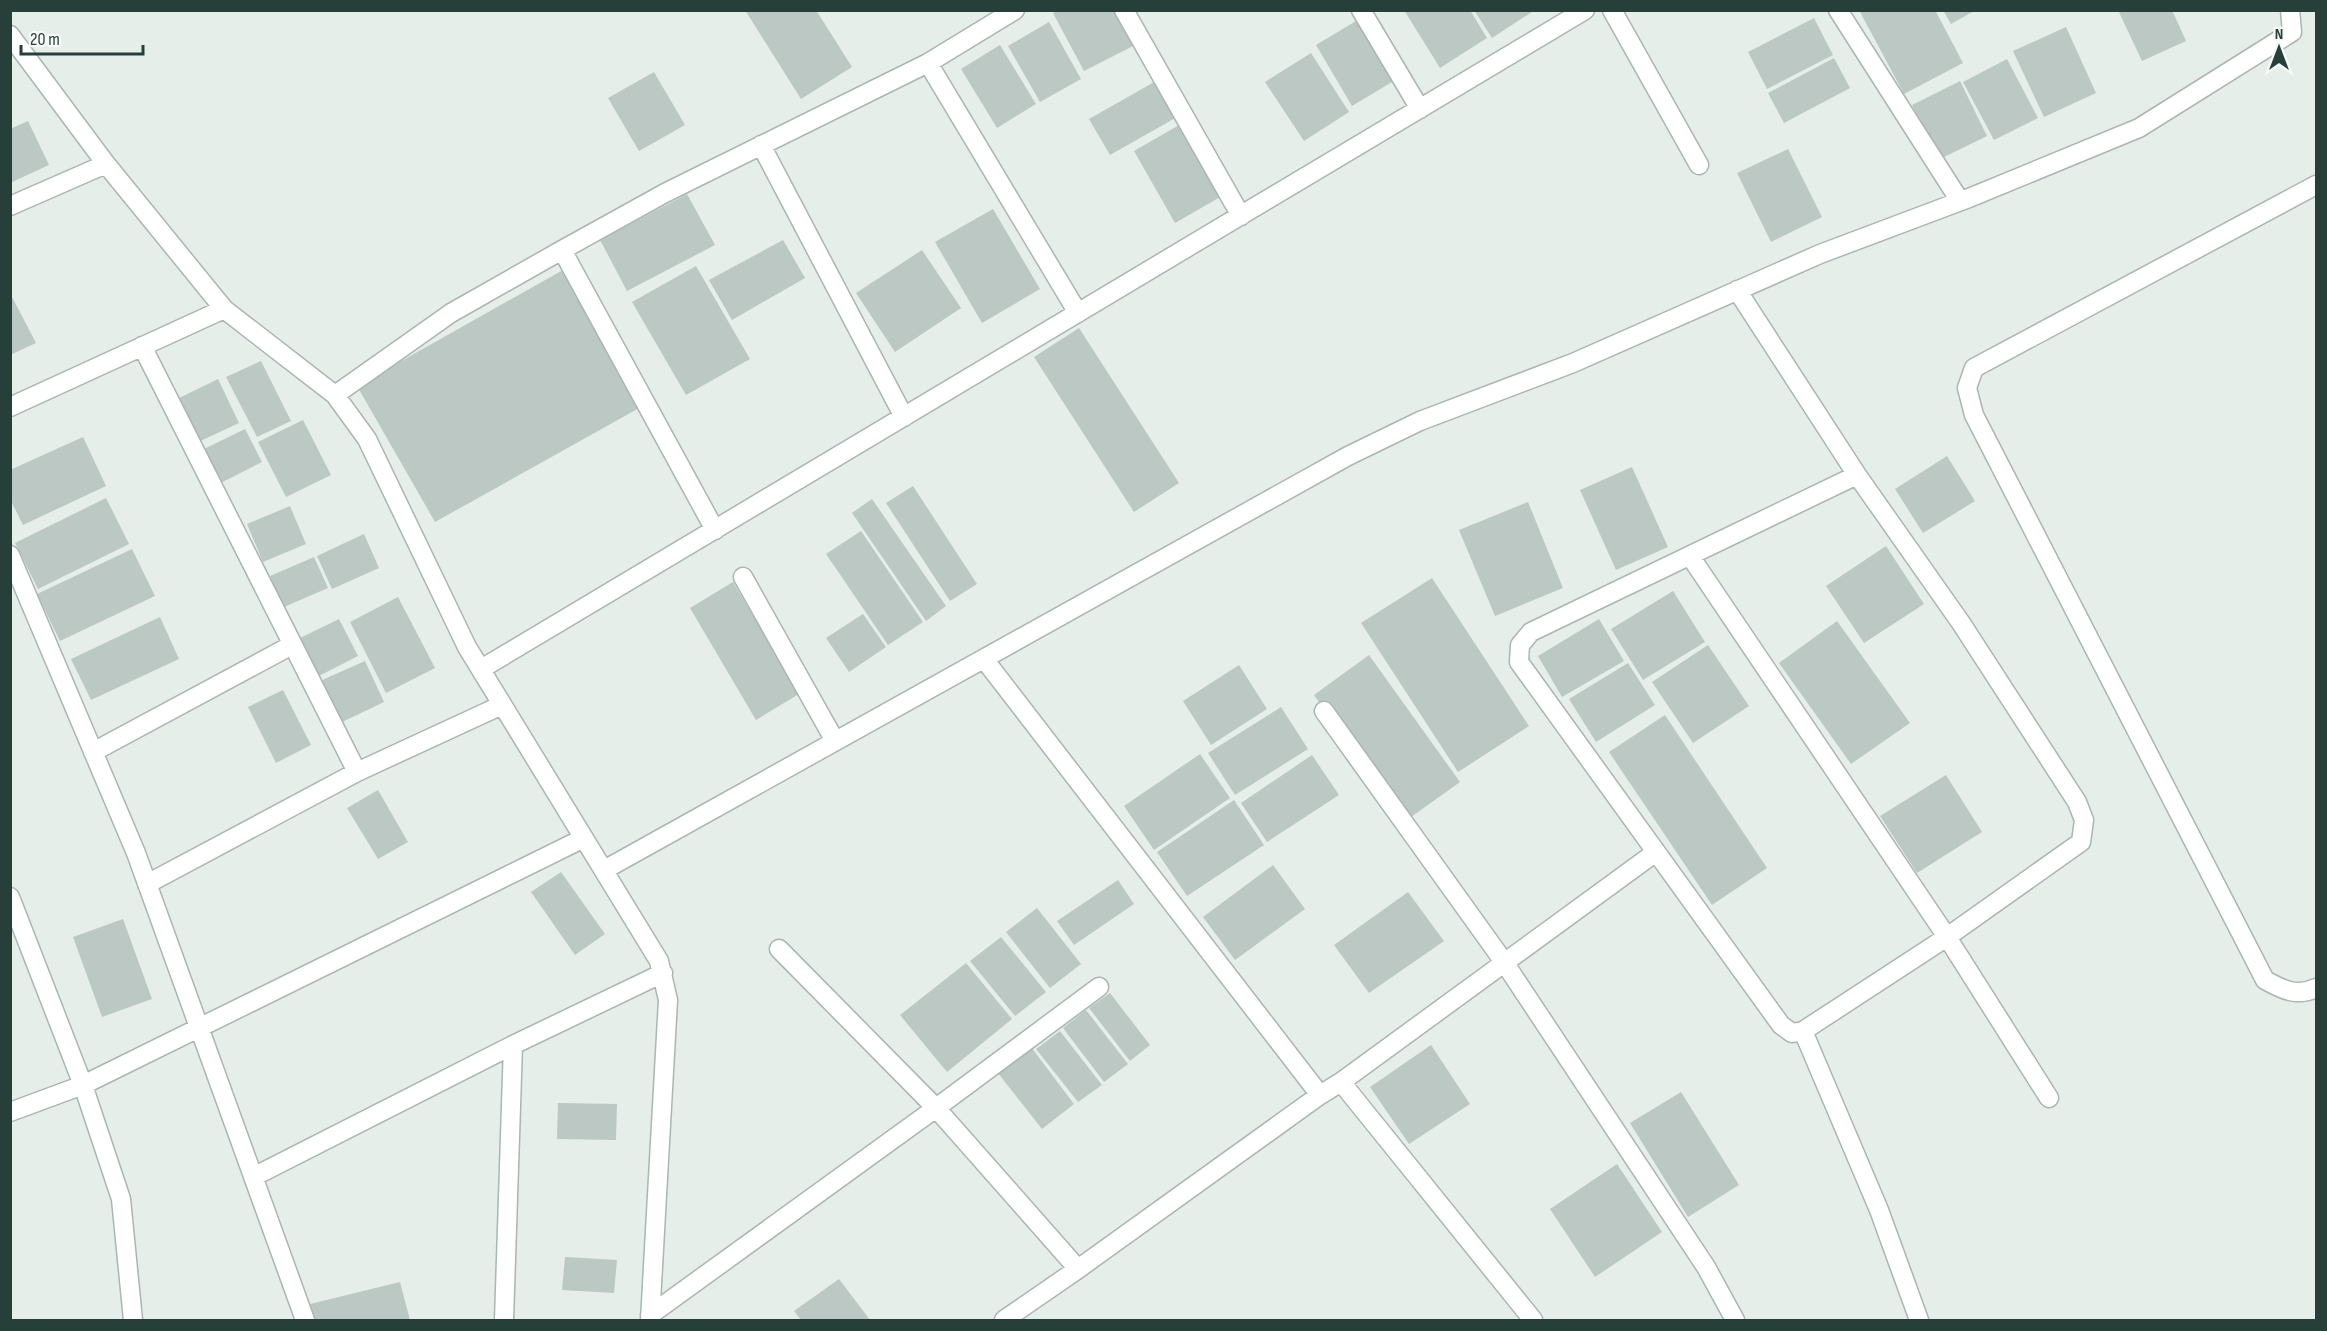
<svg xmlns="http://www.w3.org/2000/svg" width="2327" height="1331" font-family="'Sofia Sans Condensed',sans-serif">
<rect width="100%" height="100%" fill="#e6eeea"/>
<!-- building -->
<path fill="#bbc8c3" d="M 745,10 L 816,10 L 852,67 L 801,99 Z
M 1058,10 L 1117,10 L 1135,45 L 1084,71 L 1053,13 Z
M 1404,10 L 1470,10 L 1487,38 L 1440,68 Z
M 1474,10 L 1535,10 L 1492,38 Z
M 1859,10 L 1935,10 L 1963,63 L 1904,94 Z
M 1943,10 L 1976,10 L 1951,24 Z
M 2118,10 L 2172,10 L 2186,41 L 2142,61 Z
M 1361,18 L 1397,79 L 1352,106 L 1316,45 Z
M 1814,18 L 1833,55 L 1767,89 L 1748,52 Z
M 1049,22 L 1081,79 L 1040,102 L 1008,46 Z
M 2066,27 L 2096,93 L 2044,117 L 2013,51 Z
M 1000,45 L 1036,104 L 997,128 L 961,69 Z
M 1311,53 L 1349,112 L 1304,141 L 1265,82 Z
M 1834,58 L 1850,88 L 1784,123 L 1768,93 Z
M 2007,59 L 2038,118 L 1994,140 L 1963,82 Z
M 654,72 L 685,125 L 639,151 L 608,98 Z
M 1156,81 L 1177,117 L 1110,155 L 1089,119 Z
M 1960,81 L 1987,136 L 1940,159 L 1912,105 Z
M 28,121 L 49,165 L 10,183 L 10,129 Z
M 1181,124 L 1222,196 L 1175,223 L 1134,151 Z
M 1788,149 L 1822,217 L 1771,242 L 1737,173 Z
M 687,194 L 715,245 L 627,291 L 600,240 Z
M 993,209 L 1040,289 L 982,323 L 935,242 Z
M 783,240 L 805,278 L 732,320 L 709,280 Z
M 922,250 L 961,308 L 895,352 L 856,293 Z
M 696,266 L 750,359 L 686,395 L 632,302 Z
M 563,270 L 641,407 L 435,522 L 357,386 Z
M 10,293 L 36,343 L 10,355 Z
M 1079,328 L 1179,483 L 1134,512 L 1034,357 Z
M 261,361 L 291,421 L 257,437 L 226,377 Z
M 218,379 L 239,423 L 194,444 L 173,401 Z
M 303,420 L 331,475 L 286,497 L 258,442 Z
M 245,429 L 262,462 L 215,486 L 198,452 Z
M 83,437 L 106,486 L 23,525 L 10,499 L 10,470 Z
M 1947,456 L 1975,501 L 1923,533 L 1895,489 Z
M 1632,467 L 1668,547 L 1616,570 L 1580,490 Z
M 913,486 L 977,584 L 950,601 L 886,503 Z
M 106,498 L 129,544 L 38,589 L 15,543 Z
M 872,499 L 946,606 L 926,621 L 852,513 Z
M 1528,502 L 1563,588 L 1495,616 L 1459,530 Z
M 290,506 L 306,544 L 263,562 L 247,524 Z
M 861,531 L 923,622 L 888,645 L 826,554 Z
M 364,534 L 379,568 L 332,589 L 317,556 Z
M 1886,546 L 1924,604 L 1864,643 L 1826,586 Z
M 132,549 L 155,596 L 60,641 L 37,594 Z
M 314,557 L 328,588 L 284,607 L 270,576 Z
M 1432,578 L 1529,726 L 1458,772 L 1361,623 Z
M 733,582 L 799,694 L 756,720 L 690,608 Z
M 1673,591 L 1705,642 L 1643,680 L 1611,629 Z
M 398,597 L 435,668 L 386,693 L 350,622 Z
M 863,614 L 886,647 L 849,672 L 826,638 Z
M 160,617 L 179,659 L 91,700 L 71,659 Z
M 339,619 L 358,656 L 317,677 L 298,639 Z
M 1599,619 L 1624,661 L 1562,697 L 1538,656 Z
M 1837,621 L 1910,723 L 1851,764 L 1779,663 Z
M 1708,645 L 1749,706 L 1693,743 L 1652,682 Z
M 1369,655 L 1460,782 L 1404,822 L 1314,695 Z
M 365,661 L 384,702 L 340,723 L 320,681 Z
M 1628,663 L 1655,705 L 1596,742 L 1569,699 Z
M 1239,665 L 1267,709 L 1211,745 L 1183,701 Z
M 283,690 L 311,745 L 276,763 L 248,707 Z
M 1281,707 L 1308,749 L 1235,795 L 1208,753 Z
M 1665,715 L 1767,868 L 1712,905 L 1609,752 Z
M 1200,754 L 1230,798 L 1154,850 L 1124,806 Z
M 1312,755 L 1339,795 L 1267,842 L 1241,803 Z
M 1946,775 L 1982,832 L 1917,873 L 1880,816 Z
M 378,790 L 408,842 L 378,859 L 347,808 Z
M 1234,800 L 1264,845 L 1187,896 L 1157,852 Z
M 1273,865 L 1305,909 L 1235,960 L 1203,917 Z
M 561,872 L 605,934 L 575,955 L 531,892 Z
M 1118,880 L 1134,904 L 1074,945 L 1057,921 Z
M 1408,892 L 1444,941 L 1369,993 L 1334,945 Z
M 1037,908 L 1081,964 L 1050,988 L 1006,932 Z
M 123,919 L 152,999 L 102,1017 L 73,937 Z
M 1001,937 L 1046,992 L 1015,1016 L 970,961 Z
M 966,963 L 1012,1019 L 947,1072 L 900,1015 Z
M 1110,993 L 1150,1045 L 1130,1061 L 1089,1008 Z
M 1086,1010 L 1128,1064 L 1104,1082 L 1063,1028 Z
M 1060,1031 L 1102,1085 L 1078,1102 L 1036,1049 Z
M 1431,1045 L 1470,1104 L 1409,1144 L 1370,1087 Z
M 1031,1047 L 1074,1104 L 1042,1129 L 998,1073 Z
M 1681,1092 L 1739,1185 L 1688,1217 L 1630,1123 Z
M 558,1103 L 617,1104 L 616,1140 L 557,1139 Z
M 1617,1164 L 1662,1232 L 1595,1277 L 1550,1209 Z
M 565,1257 L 617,1260 L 614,1293 L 562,1290 Z
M 839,1279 L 870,1320 L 801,1320 L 794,1311 Z
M 400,1282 L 410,1320 L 314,1320 L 310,1304 Z"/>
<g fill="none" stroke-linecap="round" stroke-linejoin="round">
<defs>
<path id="lane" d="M 2316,185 L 1974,368 L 1967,388 L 1974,415 L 2265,980 C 2283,990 2297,997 2316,988"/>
<path id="street" d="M 1124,10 L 1241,216
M 1361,10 L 1420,109
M 1612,10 L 1699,165
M 1838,10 L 1960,201
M 10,35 L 106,164 L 224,309 L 335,395 L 367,439 L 467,647 L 659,961 L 668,1000 L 650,1320
M 928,63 L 1078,313
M 761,145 L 904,417
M 10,206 L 106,164
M 562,250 L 715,530
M 1737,290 L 1857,475 L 1961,623 L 2077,802 L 2084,820 L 2081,842 L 1947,937 L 1803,1031 L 1792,1033 L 1781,1025 L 1519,662 L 1520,645 L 1531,632 L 1857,475
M 142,346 L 357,772
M 335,395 L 451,313 L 562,250 L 665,193 L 928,63 L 1015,10
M 10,407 L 224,309
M 10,555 L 136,853 L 305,1320
M 1690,556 L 1947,937 L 2049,1098
M 743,577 L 835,741
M 984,659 L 1320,1095
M 481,669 L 1585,10
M 1324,711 L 1504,962 L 1706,1267 L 1735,1320
M 93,752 L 292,645
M 604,870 L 1348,456 L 1420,421 L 1573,363 L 1820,254 L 1969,198 L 2139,128 L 2292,32 L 2290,10
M 147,884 L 357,772 L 502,705
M 10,897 L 83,1085 L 121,1199 L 133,1320
M 779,949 L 936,1108 L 1078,1269
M 1803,1031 L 1879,1210 L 1919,1320
M 1341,1082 L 1533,1320
M 10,1112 L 83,1085 L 584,838
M 253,1177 L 513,1045 L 663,973
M 650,1315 L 936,1108 L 1099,987
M 504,1320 L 513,1045
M 1004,1320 L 1078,1269 L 1320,1095 L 1341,1082 L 1656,852"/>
</defs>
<!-- lane casing -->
<use href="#lane" stroke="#a9b6b1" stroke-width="21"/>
<!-- street casing -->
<use href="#street" stroke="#a9b6b1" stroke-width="21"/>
<!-- lane -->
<use href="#lane" stroke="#fff" stroke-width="18"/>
<!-- street -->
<use href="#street" stroke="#fff" stroke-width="18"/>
</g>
<!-- border -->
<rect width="2327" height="1331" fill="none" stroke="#263f39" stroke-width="24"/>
<!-- north arrow -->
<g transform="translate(2279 48)" stroke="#f6faf8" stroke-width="4.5" paint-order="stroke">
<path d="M0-4.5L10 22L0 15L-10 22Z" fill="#263f39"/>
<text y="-9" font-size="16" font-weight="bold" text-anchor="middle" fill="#263f39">N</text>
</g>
<!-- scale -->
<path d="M21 45v9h122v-9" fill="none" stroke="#263f39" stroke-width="3"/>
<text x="30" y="45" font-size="18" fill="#263f39" stroke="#f6faf8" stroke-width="4.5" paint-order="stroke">20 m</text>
</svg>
